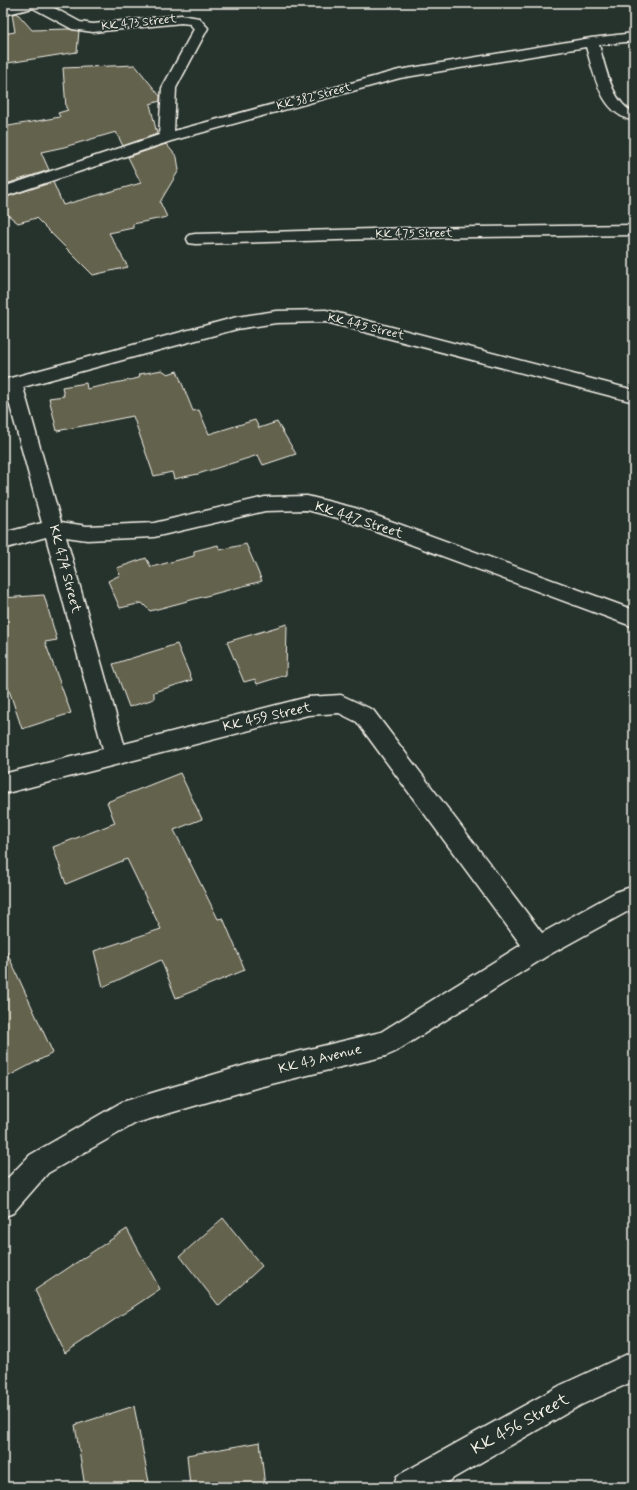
<svg xmlns="http://www.w3.org/2000/svg" width="637" height="1490" font-family="Mynerve,sans-serif">
<rect width="100%" height="100%" fill="#26332d"/>
<filter id="ink" filterUnits="userSpaceOnUse"><feTurbulence type="fractalNoise" baseFrequency=".025" numOctaves="2"/><feDisplacementMap in="SourceGraphic" scale="8" xChannelSelector="R" yChannelSelector="G"/><feConvolveMatrix kernelMatrix="1 2 1 2 8 2 1 2 1" color-interpolation-filters="sRGB"/></filter>
<g filter="url(#ink)">
<!-- building -->
<path fill="#64624e" stroke="#f4f1e8" d="M 17,13 L 32,30 L 69,29 L 79,31 L 77,52 L 8,63 L 3,51 L 3,34 L 15,32 L 12,14 Z
M 135,65 L 160,96 L 160,101 L 150,104 L 157,134 L 123,146 L 116,132 L 64,147 L 41,152 L 49,170 L 3,185 L 3,127 L 60,117 L 58,113 L 68,110 L 66,108 L 63,68 Z
M 166,144 L 177,157 L 179,170 L 160,202 L 167,217 L 133,224 L 133,228 L 109,233 L 128,267 L 93,275 L 36,218 L 18,223 L 3,211 L 3,198 L 53,182 L 63,205 L 141,183 L 128,157 Z
M 162,370 L 168,374 L 177,371 L 193,411 L 199,410 L 209,434 L 255,420 L 259,428 L 277,422 L 296,454 L 263,465 L 258,455 L 198,474 L 174,479 L 172,472 L 154,476 L 133,416 L 57,431 L 49,398 L 64,396 L 62,387 L 86,383 L 87,389 L 139,378 L 140,374 Z
M 246,544 L 262,581 L 150,611 L 142,603 L 120,608 L 108,581 L 120,575 L 117,568 L 146,558 L 151,567 L 194,556 L 194,551 L 218,545 L 220,550 Z
M 44,595 L 57,640 L 45,642 L 71,713 L 22,729 L 3,672 L 3,598 Z
M 287,624 L 286,675 L 257,684 L 255,679 L 244,682 L 227,642 Z
M 177,644 L 192,680 L 154,692 L 154,699 L 129,707 L 113,664 Z
M 180,773 L 202,819 L 174,830 L 218,919 L 223,918 L 245,970 L 176,998 L 161,960 L 103,987 L 94,951 L 161,929 L 127,859 L 66,884 L 53,847 L 115,823 L 107,802 Z
M 3,944 L 53,1053 L 3,1079 Z
M 223,1218 L 262,1266 L 219,1306 L 180,1256 Z
M 127,1229 L 160,1289 L 65,1353 L 35,1290 Z
M 134,1406 L 150,1487 L 85,1487 L 75,1425 Z
M 260,1442 L 265,1487 L 190,1487 L 187,1455 Z"/>
<g fill="none" stroke-linecap="round" stroke-linejoin="round">
<defs>
<path id="minor" d="M 19,3 L 45,3 L 80,22 L 93,24 L 181,15 L 199,18 L 208,28 L 176,88 L 174,131 L 399,70 L 591,38 L 634,33 L 634,41 L 599,45 C 605,65 612,104 634,112 L 634,121 C 600,113 595,76 586,47 L 400,78 L 171,141 L 3,197 L 3,187 L 159,135 L 162,88 L 194,29 L 190,24 L 181,23 L 93,32 L 72,29 L 33,8 L 3,15 L 3,7 Z
M 634,225 L 634,235 L 408,238 L 195,244 L 189,243 L 187,239 L 189,235 L 195,234 L 408,228 Z
M 326,310 L 634,390 L 634,402 L 326,322 L 276,323 L 237,329 L 23,387 L 61,522 L 87,526 L 154,523 L 265,497 L 307,496 L 355,508 L 634,610 L 634,627 L 345,520 L 307,510 L 265,511 L 154,537 L 87,540 L 66,537 L 124,744 L 308,697 L 341,695 L 373,710 L 542,933 L 616,892 L 634,886 L 634,908 L 547,956 L 395,1052 L 386,1056 L 259,1087 L 136,1123 L 48,1173 L 13,1213 L 3,1217 L 3,1183 L 30,1155 L 122,1102 L 259,1061 L 381,1032 L 521,945 L 357,722 L 339,713 L 308,715 L 3,794 L 3,774 L 103,749 L 46,537 L 3,549 L 3,533 L 42,523 L 6,391 L 3,392 L 3,380 L 237,317 L 276,311 Z
M 634,1351 L 634,1381 L 581,1405 L 438,1487 L 393,1487 L 397,1476 L 561,1385 Z"/>
</defs>
<!-- minor casing -->
<use href="#minor" stroke="#f4f1e8" stroke-width="3"/>
<!-- minor -->
<use href="#minor" fill="#26332d" fill-rule="evenodd"/>
</g>
</g>
<g text-anchor="middle" dominant-baseline="central" stroke-width="3.5" stroke-linejoin="round" paint-order="stroke">
<!-- far-street labels -->
<g font-size="12" fill="#f4f1e8" stroke="#26332d">
<text transform="translate(139 23) rotate(-6)">KK 473 Street</text>
<text transform="translate(314 97) rotate(-15)">KK 382 Street</text>
<text transform="translate(414 234) rotate(-1)">KK 475 Street</text>
<text transform="translate(366 327) rotate(14)">KK 445 Street</text>
</g>
<!-- street labels -->
<g font-size="14" fill="#f4f1e8" stroke="#26332d">
<text transform="translate(359 520) rotate(18)">KK 447 Street</text>
<text transform="translate(65 569) rotate(75)">KK 474 Street</text>
<text transform="translate(267 717) rotate(-13)">KK 459 Street</text>
<text transform="translate(320 1059) rotate(-14)">KK 43 Avenue</text>
</g>
<!-- near-street labels -->
<g font-size="17" fill="#f4f1e8" stroke="#26332d">
<text transform="translate(520 1424) rotate(-29)">KK 456 Street</text>
</g>
</g>
<!-- margin -->
<rect width="637" height="1490" fill="none" stroke="#26332d" stroke-width="16"/>
<rect x="8" y="8" width="621" height="1474" fill="none" stroke="#f4f1e8" stroke-width="1.5" filter="url(#ink)"/>
</svg>
